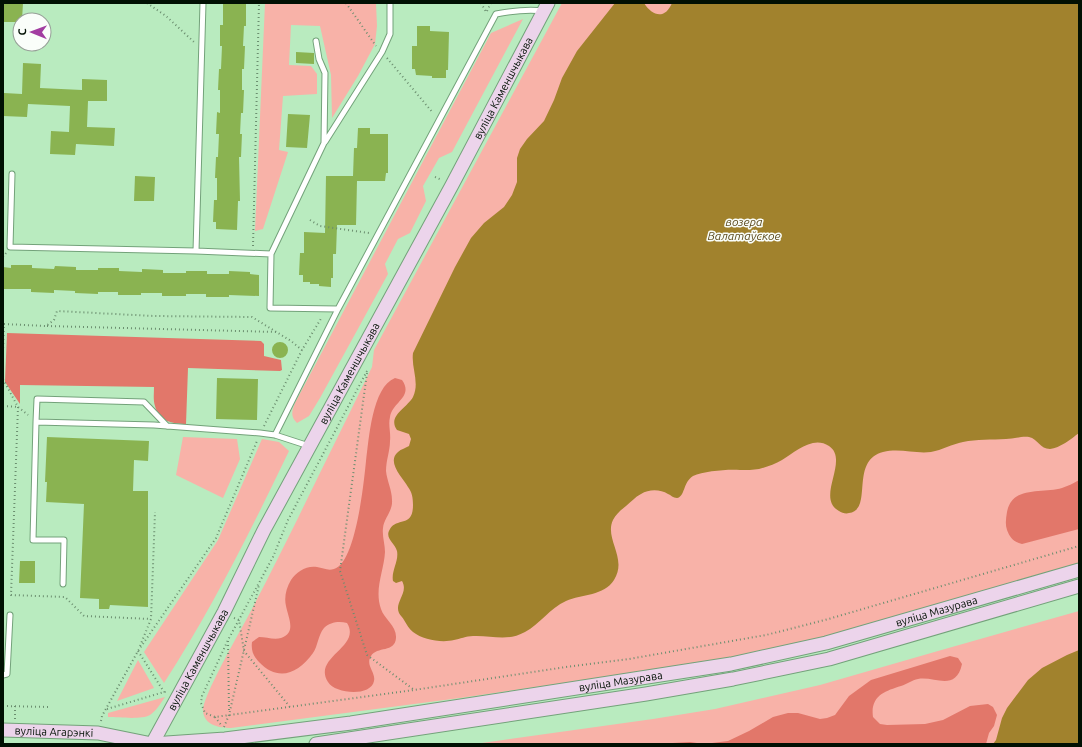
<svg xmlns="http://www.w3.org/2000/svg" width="1082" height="747" font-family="Ubuntu,sans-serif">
<rect width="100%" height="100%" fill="#b9ebbf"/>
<!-- green -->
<path fill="#f8b2a8" d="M 265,3 L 376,3 L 377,26 L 375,44 L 358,76 L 332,118 L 331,75 L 320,26 L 291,25 L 289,65 L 311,66 L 317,74 L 317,94 L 283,96 L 279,150 L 288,152 L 263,229 L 255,231 Z
M 562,3 L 1079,3 L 1079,564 L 825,638 L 775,649 L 692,664 L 625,674 L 460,698 L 231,728 C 219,728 204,725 203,711 C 202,700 229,651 235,640 C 258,599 278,558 299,516 C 323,466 348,417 372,367 L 374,350 Z
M 523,19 L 452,152 L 439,158 L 423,186 L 426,201 L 410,233 L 398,239 L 385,264 L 388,274 L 320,398 L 309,416 L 297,423 C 290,416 292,411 295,403 L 491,33 Z
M 183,437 L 237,439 L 240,459 L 223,498 L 176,475 Z
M 262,439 L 279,442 L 289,451 C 251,530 212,609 164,683 L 144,652 L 218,540 Z
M 1079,611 L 1079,744 L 475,744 L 653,719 L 715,709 L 820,685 L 938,651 Z
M 138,660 L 154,688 L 117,701 Z
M 165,697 C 161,703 156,711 150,715 C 141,720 119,717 108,717 L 108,713 Z"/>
<!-- forest -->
<path fill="#e2776a" d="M 7,333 L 261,341 L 264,344 L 264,356 L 281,360 L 282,370 L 280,371 L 188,368 L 186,424 C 172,424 159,421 155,406 C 153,400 154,393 154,387 L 20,385 L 20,404 L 5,382 Z
M 395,378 L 402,380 C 414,397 392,402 390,417 C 388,425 391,433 390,441 C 390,451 386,460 386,471 C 387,481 392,490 392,500 C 393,511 384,518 383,528 C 382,536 385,544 385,552 C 384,571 374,589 381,609 C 384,619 397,626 396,638 C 395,653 377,646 371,656 C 365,665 376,672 374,681 C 371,697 335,694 328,682 C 312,657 362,647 347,623 C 339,621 330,622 324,628 C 318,635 318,646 313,653 C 298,674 278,682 259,662 C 253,656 251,650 252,642 L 259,637 C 266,637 274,640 281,638 C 297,633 288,617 286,606 C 284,598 286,588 291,580 C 296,572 307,565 317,567 C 323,568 328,571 334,569 C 356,563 364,481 366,461 C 369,439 372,387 395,378 Z
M 1079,480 L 1079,529 L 1022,544 C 1014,542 1010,538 1007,530 C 1005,524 1006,518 1007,512 C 1012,485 1043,494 1062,488 C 1068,486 1074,483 1079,480 Z
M 950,656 L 958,658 L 962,664 C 956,692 935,676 918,679 C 912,680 907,684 901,686 C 885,691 870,696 873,717 L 880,724 L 887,725 L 925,724 L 943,720 L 970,706 L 988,704 L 993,707 L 997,715 L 994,726 L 989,733 L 986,744 L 655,744 L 690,742 L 704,744 L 728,741 L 749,731 L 773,717 L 788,713 L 798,713 L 820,719 L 827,718 L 835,715 L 849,696 L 871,680 Z"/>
<!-- water -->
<path fill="#a1822d" d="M 615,3 L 644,3 C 652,16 665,20 672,3 L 1079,3 L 1079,433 C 1071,439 1060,448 1050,449 C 1040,449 1038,439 1029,437 C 1022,436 1013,439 1006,439 C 991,440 977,439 963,442 C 952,444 942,450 931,452 C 915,454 900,448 883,452 C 849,461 874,510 849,513 C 846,514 842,513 839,511 C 815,498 850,460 829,446 C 813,435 795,452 782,460 C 775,464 767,467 759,469 C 753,470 747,470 740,470 C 728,469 704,471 693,476 C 683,482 685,497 677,498 C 673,498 671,495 668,494 C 660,489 649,489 641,494 C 635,497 631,502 626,506 C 621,510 616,514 613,520 C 604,539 628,558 614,580 C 604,596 582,594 566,601 C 550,608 540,624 525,632 C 507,642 491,635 473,636 C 466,636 460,639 454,640 C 442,643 423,640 413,632 C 409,629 407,625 404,620 C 403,618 400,615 399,613 C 394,602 409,593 402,581 L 396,583 L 393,581 C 391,571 399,561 397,551 C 395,543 384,538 390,529 C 397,517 413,528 413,505 C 413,498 412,492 408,487 C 403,478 386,462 398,452 C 401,449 406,448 409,446 L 411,439 L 409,434 L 397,430 C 387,416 407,408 413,397 C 420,382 411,368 413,353 L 455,267 L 471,238 L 484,223 L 504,207 L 512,195 L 517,182 L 517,158 L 520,149 L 527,139 L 544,121 L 554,100 L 562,78 L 577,51 Z
M 1079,650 L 1079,744 L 993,744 L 996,740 L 1002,718 L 1007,708 L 1028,680 L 1042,668 L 1067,655 Z"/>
<!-- building -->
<path fill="#8ab351" d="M 3,3 L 23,3 L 22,20 L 20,20 L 20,22 L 3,22 Z
M 223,3 L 246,3 L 246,26 L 244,26 L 243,46 L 245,46 L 244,69 L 242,69 L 242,90 L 244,90 L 243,113 L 241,113 L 240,134 L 242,134 L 241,157 L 239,157 L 240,201 L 238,201 L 237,230 L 216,229 L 216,222 L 213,222 L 214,200 L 217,200 L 217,178 L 215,178 L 216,157 L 218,157 L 219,134 L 216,134 L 217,112 L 220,113 L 220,90 L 218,90 L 219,69 L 221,69 L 222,46 L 220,46 L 220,25 L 223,25 Z
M 417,26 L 430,26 L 430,31 L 449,32 L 448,70 L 446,70 L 446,78 L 432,78 L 432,76 L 416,75 L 415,69 L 412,69 L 412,46 L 417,46 Z
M 296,52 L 314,53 L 314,64 L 296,63 Z
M 23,63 L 41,64 L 40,88 L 82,90 L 82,79 L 107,80 L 107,101 L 88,101 L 87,127 L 115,128 L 114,146 L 76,144 L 75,155 L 50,154 L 51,131 L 69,132 L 70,106 L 28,104 L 27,117 L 3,116 L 4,93 L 22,94 Z
M 288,114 L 310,115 L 307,148 L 286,147 Z
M 358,128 L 370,128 L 370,134 L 388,134 L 388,173 L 386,173 L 385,181 L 357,181 L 356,225 L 337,225 L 336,254 L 333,254 L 333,278 L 331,278 L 331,287 L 319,286 L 319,284 L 310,284 L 310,282 L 303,282 L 303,275 L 299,275 L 300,253 L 304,253 L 304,232 L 325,233 L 326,176 L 353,176 L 354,148 L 357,148 Z
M 135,176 L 155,177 L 154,201 L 134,201 Z
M 11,265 L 32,265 L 32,268 L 54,269 L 55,266 L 76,267 L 76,270 L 98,270 L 98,268 L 119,268 L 119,271 L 142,272 L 142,269 L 163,270 L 163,273 L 186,273 L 186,271 L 207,271 L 207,274 L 229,274 L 229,271 L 250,272 L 250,274 L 259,275 L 259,296 L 229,295 L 229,297 L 206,297 L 206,294 L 186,294 L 186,296 L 162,296 L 162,293 L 141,293 L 141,295 L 118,295 L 118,292 L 98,292 L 98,294 L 75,293 L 75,291 L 54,290 L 54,293 L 31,292 L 31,289 L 3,289 L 3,267 L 11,268 Z
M272 350a8 8 0 1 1 16 0a8 8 0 1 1-16 0Z
M 217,378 L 258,379 L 257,420 L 216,419 Z
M 47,437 L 149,441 L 148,461 L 134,460 L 133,491 L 148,491 L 148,607 L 110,605 L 109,609 L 99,609 L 99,599 L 80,598 L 84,504 L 46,502 L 47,482 L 45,482 Z
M 20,561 L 35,561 L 35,583 L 19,583 Z"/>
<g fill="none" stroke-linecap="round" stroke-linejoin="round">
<defs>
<path id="lane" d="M 203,3 L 196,251 L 271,254
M 316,41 L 319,59 L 325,73 L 324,143 L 271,254 L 270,308 L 338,309
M 325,142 L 382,52 L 390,34 L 390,3
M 12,174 L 10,247 L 196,251
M 36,422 L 37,399 L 144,402 L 167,426
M 275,435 L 338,309 L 496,14 C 512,11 527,9 543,11
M 63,584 L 64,540 L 33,540 L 36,422 L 154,425 L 260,433 L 275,435 L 309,446
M 3,675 L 7,674 L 10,615"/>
<g id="secondary">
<path id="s1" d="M 3,730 L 98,733 L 152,744"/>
<path id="s2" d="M 152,744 L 225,739 L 351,723 L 731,664 L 826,643 L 1079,570"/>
<path id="s3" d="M 152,744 L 224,612 L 264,530 L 452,185 L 548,3"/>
<path d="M 316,744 L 646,694 L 733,679 L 829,659 L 1079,586"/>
</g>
</defs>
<!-- lane casing -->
<use href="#lane" stroke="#73a27a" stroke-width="7"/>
<!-- secondary casing -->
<use href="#secondary" stroke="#73a27a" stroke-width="15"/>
<!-- path -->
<path stroke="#6b8e6f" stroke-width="2" stroke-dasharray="1 3" stroke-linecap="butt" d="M 147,3 L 166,16 L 194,42
M 346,3 L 376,46
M 481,3 L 486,12
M 487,11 L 491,3
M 387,58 L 433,113
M 435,177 L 442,180
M 310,220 L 320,226 L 369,233
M 253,246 L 259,3
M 3,257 L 6,253
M 47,326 L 277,332
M 3,352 L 4,324 L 46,326 L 54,320 L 57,311 L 154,316 L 252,317 L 291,341 L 302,350
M 367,371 L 288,520 L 273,557 L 228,640 L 202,696 L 201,703 L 205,713 L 215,717 L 414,690 L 566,667 L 629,659 L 766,635 L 825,620 L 1079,546
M 367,373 L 340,571 L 367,655 L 413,689
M 3,379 L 18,407 L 28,415
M 3,406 L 18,407
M 18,407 L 11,595 L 65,597 L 84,616 L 151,619
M 264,426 L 302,350 L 322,317
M 234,618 L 239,620 L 244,651 L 290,707
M 228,641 L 229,711
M 140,646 L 151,619 L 155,512
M 138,651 L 164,692
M 3,706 L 49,707
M 107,709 L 164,692 L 166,692
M 215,717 L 222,726
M 15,719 L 15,706
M 101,721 L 102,716 L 138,651 L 216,538 L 257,441
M 224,727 L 229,715 L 259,585"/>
<!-- lane -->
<use href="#lane" stroke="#fff" stroke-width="5"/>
<!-- secondary -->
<use href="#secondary" stroke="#ecd4eb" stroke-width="13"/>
</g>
<g text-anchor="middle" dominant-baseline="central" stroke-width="3" stroke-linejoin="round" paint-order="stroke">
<!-- street labels -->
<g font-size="11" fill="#011003" stroke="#fafefa">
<text stroke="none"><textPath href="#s3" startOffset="744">вуліца Каменшчыкава</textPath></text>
<text stroke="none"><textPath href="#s3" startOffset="420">вуліца Каменшчыкава</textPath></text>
<text stroke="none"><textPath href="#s2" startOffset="797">вуліца Мазурава</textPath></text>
<text stroke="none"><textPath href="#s3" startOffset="96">вуліца Каменшчыкава</textPath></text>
<text stroke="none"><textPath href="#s2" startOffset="473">вуліца Мазурава</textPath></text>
<text stroke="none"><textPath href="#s1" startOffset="51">вуліца Агарэнкі</textPath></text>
</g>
<!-- water labels -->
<g font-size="12" font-style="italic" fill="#5f4e22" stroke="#fafefa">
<text x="744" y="221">возера<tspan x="744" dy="14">Валатаўское</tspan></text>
</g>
</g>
<!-- border -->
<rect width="1082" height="747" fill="none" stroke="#011003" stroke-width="8"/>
<!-- north arrow -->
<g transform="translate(32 32) rotate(271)"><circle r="19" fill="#fafefa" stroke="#969f97"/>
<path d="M0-3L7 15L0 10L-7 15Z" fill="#a23da1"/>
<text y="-6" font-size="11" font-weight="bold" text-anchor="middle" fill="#011003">С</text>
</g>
</svg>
